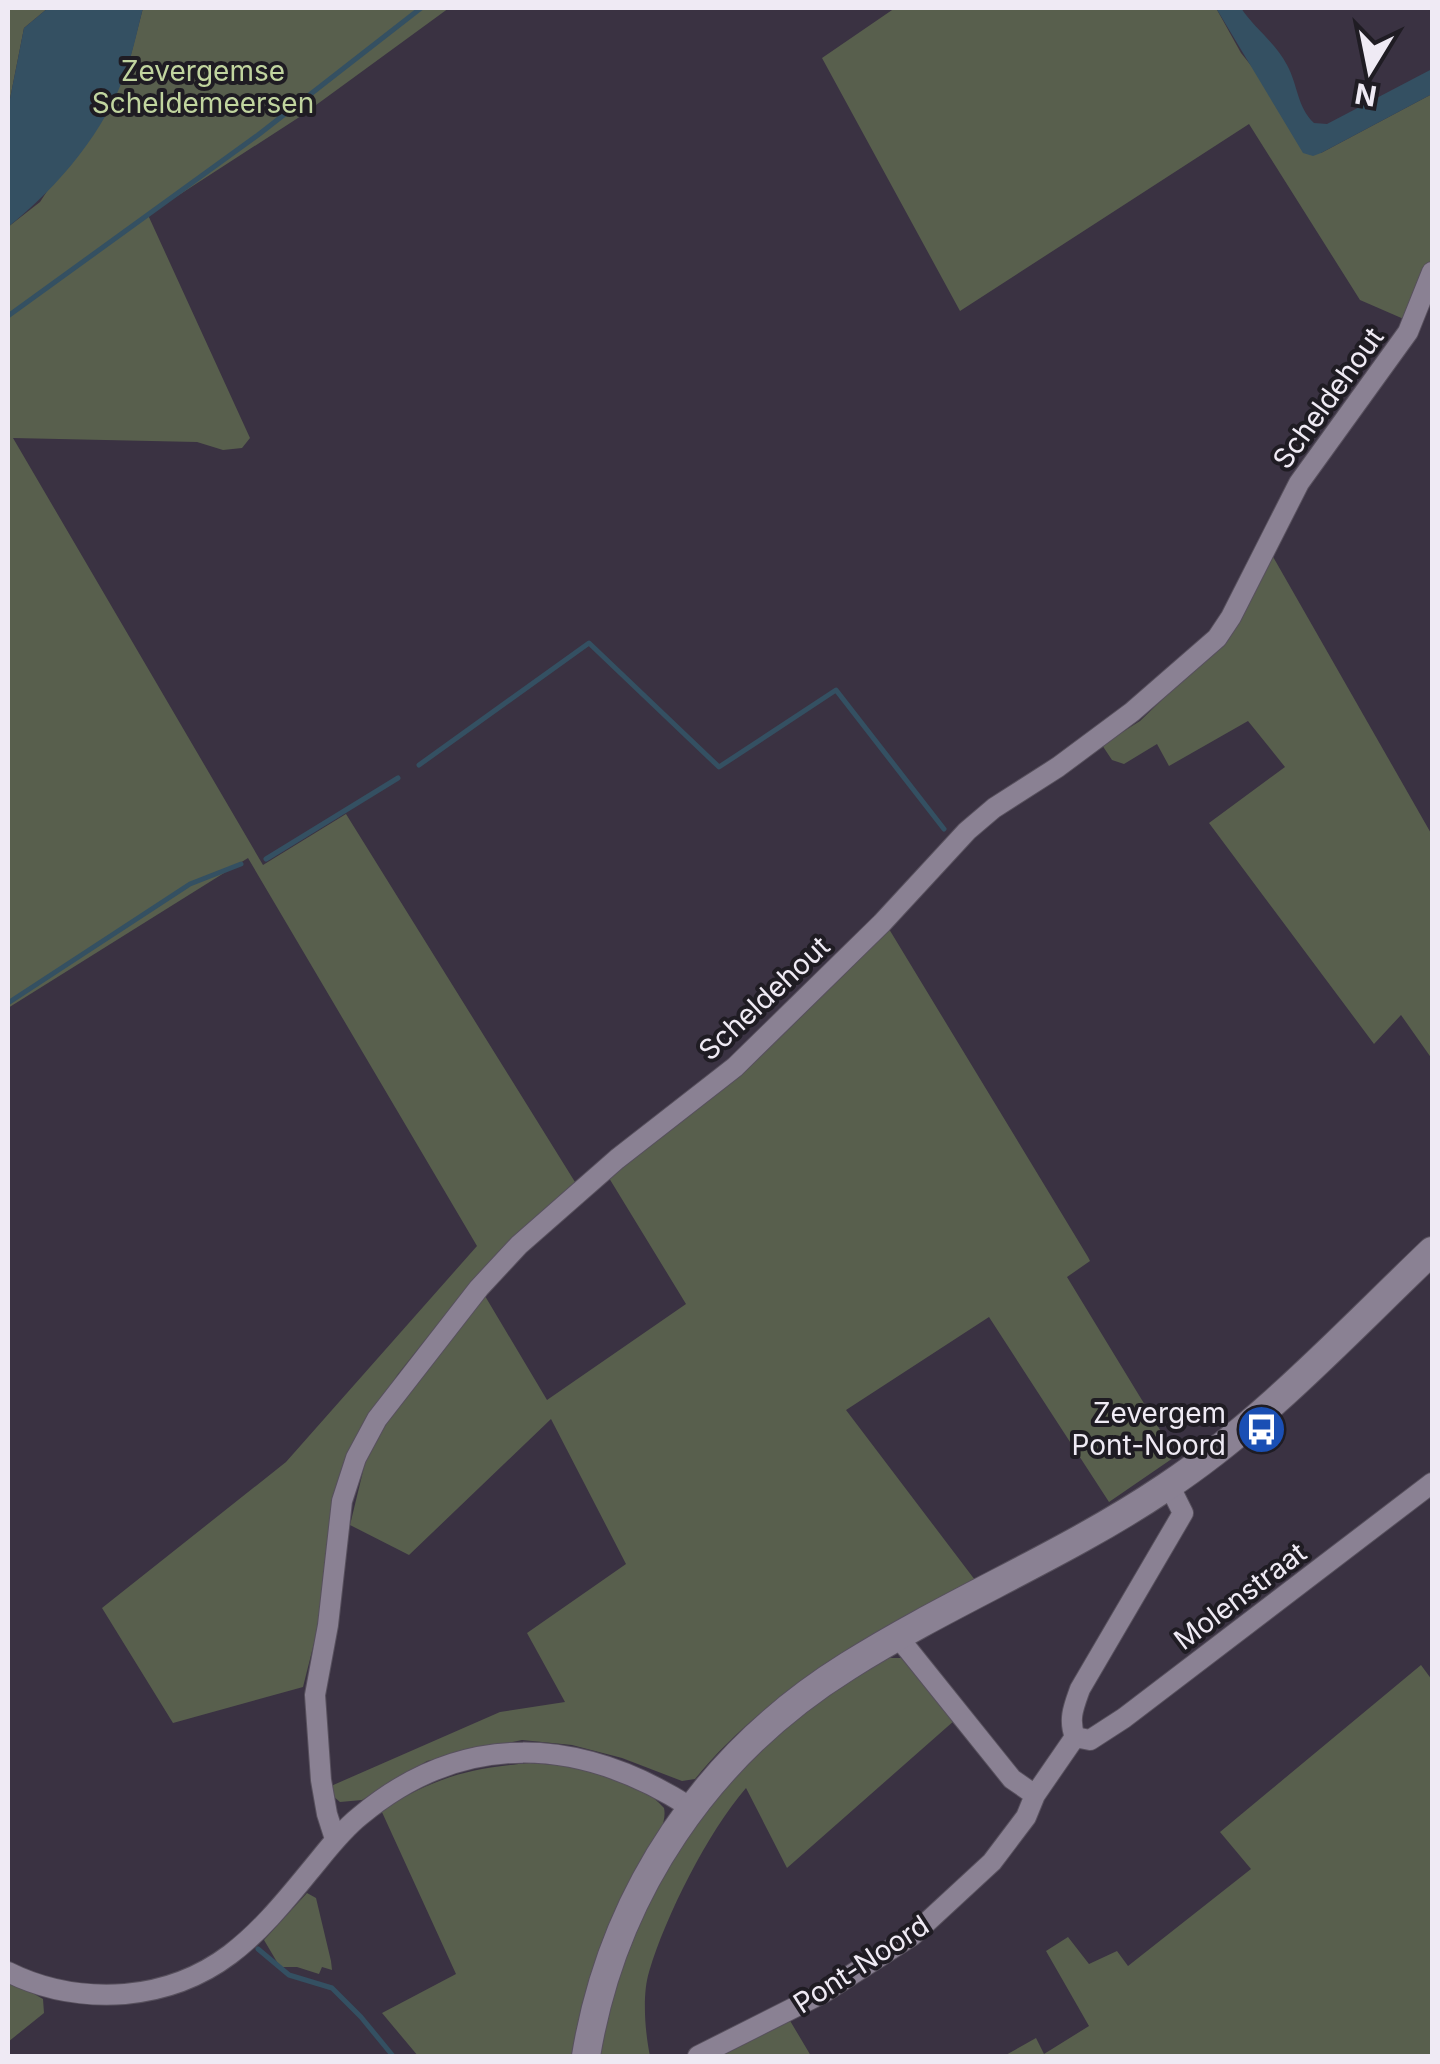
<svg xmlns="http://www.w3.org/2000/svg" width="1440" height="2064" font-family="Inter,sans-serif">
<rect width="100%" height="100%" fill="#3a3242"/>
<!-- green -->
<path fill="#585f4d" d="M 8,8 L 48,8 L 24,28 L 8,109 Z
M 143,8 L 449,8 L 301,116 L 148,215 L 250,438 L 242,448 L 223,450 L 197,442 L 13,438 L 263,865 L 346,814 L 575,1182 L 512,1238 L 472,1281 L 398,1374 L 371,1415 L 303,1687 L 173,1723 L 102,1608 L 286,1462 L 477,1246 L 248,858 L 8,1008 L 8,227 L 40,202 L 127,70 Z
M 895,8 L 1216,8 L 1241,53 L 1321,153 L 1432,94 L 1432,260 L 1406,320 L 1360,300 L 1249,124 L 960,311 L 822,58 Z
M 1272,555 L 1432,835 L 1432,1059 L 1401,1015 L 1374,1044 L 1209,823 L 1285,767 L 1248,721 L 1169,766 L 1157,744 L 1124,764 L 1112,760 L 1102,745 L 1140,721 L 1219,645 Z
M 889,929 L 1088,1257 L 1090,1261 L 1067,1277 L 1176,1456 L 1109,1502 L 989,1317 L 846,1410 L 975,1580 C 874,1635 769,1688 695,1779 L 682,1781 L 622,1758 L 572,1745 L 522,1740 L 427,1761 L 362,1800 L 340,1802 L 333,1796 L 331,1786 L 500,1712 L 565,1702 L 527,1633 L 626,1564 L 551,1419 L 409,1555 L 350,1525 L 365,1463 L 385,1424 L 485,1296 L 547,1400 L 686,1304 L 609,1178 L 740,1074 Z
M 880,1658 L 901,1658 L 955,1720 L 787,1868 L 746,1788 C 708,1832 666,1915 649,1972 C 642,1995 645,2032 650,2056 L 597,2056 L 632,1923 L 698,1811 L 781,1726 Z
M 1421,1665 L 1432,1680 L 1432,2056 L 1004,2056 L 1036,2038 L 1044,2054 L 1089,2026 L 1046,1951 L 1068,1937 L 1089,1964 L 1117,1951 L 1128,1966 L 1251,1869 L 1220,1832 Z
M 530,1763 C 575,1766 632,1772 664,1808 C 669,1830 640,1863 629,1884 C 600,1939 585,1996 573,2056 L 418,2056 L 382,2013 L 456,1974 L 381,1810 C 438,1777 465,1769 530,1763 Z
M 307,1893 L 316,1898 L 331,1961 L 332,1970 L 322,1967 L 319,1974 L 297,1967 L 280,1967 L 264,1940 Z
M 8,1979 L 43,1999 L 44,2013 L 8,2042 Z
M 789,2019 L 811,2056 L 718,2056 Z"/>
<!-- water -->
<path fill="#345062" d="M 48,8 L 143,8 C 138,27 134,48 127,68 C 106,131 59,186 8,227 L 8,109 L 24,28 Z
M 1216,8 L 1241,8 C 1254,28 1276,43 1287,65 C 1298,85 1297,107 1314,123 L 1327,124 L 1432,69 L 1432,94 L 1321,153 L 1313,156 L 1303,153 Z"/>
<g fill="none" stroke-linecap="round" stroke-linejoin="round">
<!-- stream -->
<path stroke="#345062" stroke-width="5" d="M 8,316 L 258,135 L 421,8
M 419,765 L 589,643 L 719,767 L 836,690 L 944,829
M 266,859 L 398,778
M 8,1003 L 190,884 L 241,864
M 258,1949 L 289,1975 L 332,1988 L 361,2017 L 393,2056"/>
<defs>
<path id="street" d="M 898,1637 L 1012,1779 L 1035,1795
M 1075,1737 L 1090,1740 L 1124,1718 L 1432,1483
M 1075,1737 C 1068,1719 1074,1706 1080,1689 L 1183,1513 L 1169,1485
M 335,1839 L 327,1814 L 321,1780 L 315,1695 L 328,1625 L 342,1501 L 356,1458 L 377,1419 L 479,1288 L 519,1245 L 617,1159 L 735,1067 L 882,923 L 967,831 L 994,808 L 1058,767 L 1132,712 L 1217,638 L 1231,617 L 1299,483 L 1408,332 L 1432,272
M 8,1972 C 44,1990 84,1997 125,1994 C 213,1986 256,1937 309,1872 C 325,1853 340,1832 360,1816 C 464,1729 580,1737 690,1807
M 698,2056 L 823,1993 L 913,1935 L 992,1862 L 1026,1817 L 1035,1795 L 1075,1737"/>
<path id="secondary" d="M 586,2056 C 613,1893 707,1754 848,1666 C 951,1601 1065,1555 1166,1487 C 1264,1422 1347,1332 1432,1251"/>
</defs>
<!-- street casing -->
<use href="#street" stroke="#57505d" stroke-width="22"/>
<!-- secondary casing -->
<use href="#secondary" stroke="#57505d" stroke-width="30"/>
<!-- street -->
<use href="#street" stroke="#8a8193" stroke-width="20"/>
<!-- secondary -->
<use href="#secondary" stroke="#8a8193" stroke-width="28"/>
</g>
<!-- icons -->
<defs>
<symbol id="bus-disc" viewBox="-11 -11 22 22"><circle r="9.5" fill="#1a4fb4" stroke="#1f1c23"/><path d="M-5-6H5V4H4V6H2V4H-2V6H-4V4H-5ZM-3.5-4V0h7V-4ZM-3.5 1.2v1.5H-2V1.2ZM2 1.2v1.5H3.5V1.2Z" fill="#fff"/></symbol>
</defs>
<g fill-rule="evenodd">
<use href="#bus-disc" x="1234" y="1402" width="55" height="55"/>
</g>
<g text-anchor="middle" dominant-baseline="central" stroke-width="8" stroke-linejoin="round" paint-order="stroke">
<!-- park labels -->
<g font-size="28" fill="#c1d59f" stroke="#1f1c23">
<text x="203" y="71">Zevergemse<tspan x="203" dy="32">Scheldemeersen</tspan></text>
</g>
<!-- street labels -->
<g font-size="28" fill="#efeaf4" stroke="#1f1c23">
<text transform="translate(1328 398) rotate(-54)">Scheldehout</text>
<text transform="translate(764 998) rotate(-43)">Scheldehout</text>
<text transform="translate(1240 1596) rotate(-37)">Molenstraat</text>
<text transform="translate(861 1964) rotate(-33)">Pont-Noord</text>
</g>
<!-- poi labels -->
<g font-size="28" fill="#efeaf4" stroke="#1f1c23" text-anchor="end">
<text x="1226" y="1413">Zevergem<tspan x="1226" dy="32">Pont-Noord</tspan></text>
</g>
</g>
<!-- border -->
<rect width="1440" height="2064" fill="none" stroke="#efeaf4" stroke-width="20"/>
<!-- north arrow -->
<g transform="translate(1370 70) rotate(190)" stroke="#1f1c23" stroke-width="8" paint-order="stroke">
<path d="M0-8L18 38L0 25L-18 38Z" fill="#efeaf4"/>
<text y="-15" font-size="28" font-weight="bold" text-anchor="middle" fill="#efeaf4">N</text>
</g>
</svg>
